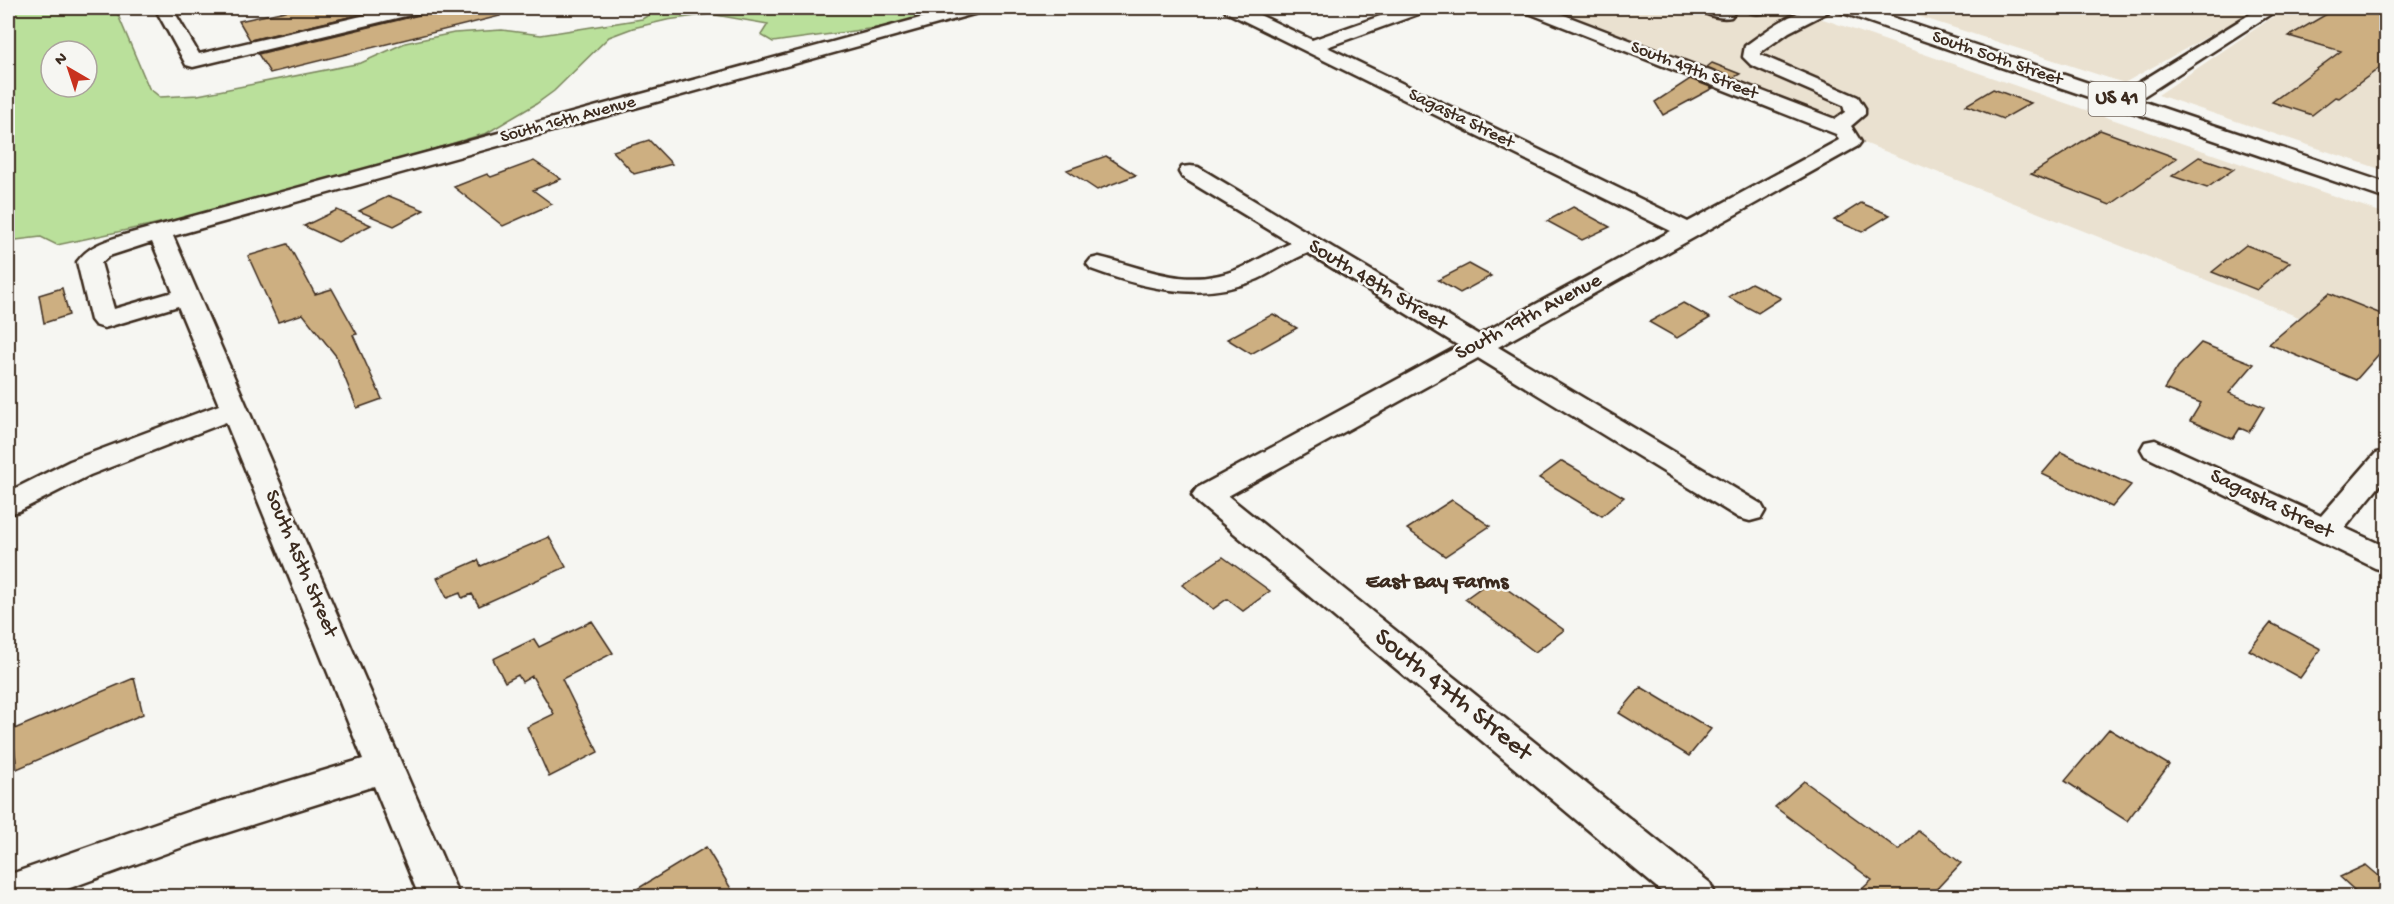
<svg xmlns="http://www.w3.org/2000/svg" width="2394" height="904" font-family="'Gochi Hand',sans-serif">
<rect width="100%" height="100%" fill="#f6f6f2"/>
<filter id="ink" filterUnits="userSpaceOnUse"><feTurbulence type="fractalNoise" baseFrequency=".0167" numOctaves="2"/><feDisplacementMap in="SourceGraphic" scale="12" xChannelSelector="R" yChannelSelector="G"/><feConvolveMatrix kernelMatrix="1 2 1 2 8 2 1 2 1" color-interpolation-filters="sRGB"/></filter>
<g filter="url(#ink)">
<!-- built -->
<path fill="#eae1d0" d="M 1527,8 L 1791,8 L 2386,214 L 2386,352 Z
M 1893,8 L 2259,8 L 2124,83 Z
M 2286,8 L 2295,8 L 2386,33 L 2386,171 L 2158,95 Z"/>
<!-- green -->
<path fill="#bae09b" stroke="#7a855c" stroke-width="1.5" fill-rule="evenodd" d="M 8,8 L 115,8 L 149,88 L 160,97 L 198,95 L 361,63 L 405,43 L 454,33 L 502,30 L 541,35 L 642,19 L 661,8 L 957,8 L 890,26 L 773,42 L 761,35 L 768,24 L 710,14 L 667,20 L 633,28 L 609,37 L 554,91 L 536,104 L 487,133 L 358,172 L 211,212 L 57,245 L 41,237 L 8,241 ZM 51,51 L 87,51 L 87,87 L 51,87 Z"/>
<!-- building -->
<path fill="#cdaf81" stroke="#3b2a1e" stroke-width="1.5" d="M 299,8 L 388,8 L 250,40 L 239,21 Z
M 427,8 L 499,8 L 500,16 L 270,73 L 258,54 L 423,14 Z
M 2337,8 L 2386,8 L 2386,63 L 2339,98 L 2335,97 L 2312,115 L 2272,102 L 2341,51 L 2289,36 Z
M 1712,63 L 1740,74 L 1733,78 L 1707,67 Z
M 1690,79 L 1713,88 L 1663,115 L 1655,102 Z
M 1993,89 L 2028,102 L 2031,103 L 2003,119 L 1966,105 Z
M 2100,130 L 2177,158 L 2110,205 L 2031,174 Z
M 649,140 L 672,164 L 634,174 L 613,151 Z
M 1106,156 L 1136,175 L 1097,190 L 1067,170 Z
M 2199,157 L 2234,169 L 2207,188 L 2172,176 Z
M 534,161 L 561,179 L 533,190 L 552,204 L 503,226 L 454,187 L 487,174 L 491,177 Z
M 389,196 L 424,210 L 394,226 L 359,211 Z
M 1861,203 L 1890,215 L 1862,232 L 1834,220 Z
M 1573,207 L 1610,227 L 1582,240 L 1547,221 Z
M 337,210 L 371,225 L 338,242 L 304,226 Z
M 288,244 L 315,294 L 332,289 L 357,334 L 353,335 L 382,399 L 357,408 L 336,356 L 303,314 L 278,322 L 248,256 Z
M 2246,245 L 2290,262 L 2257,290 L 2212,272 Z
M 1469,264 L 1491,276 L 1460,293 L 1438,280 Z
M 1751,283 L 1781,298 L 1758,313 L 1728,297 Z
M 62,288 L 69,315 L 44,323 L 39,295 Z
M 2329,293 L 2386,316 L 2386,346 L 2356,380 L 2269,344 Z
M 1683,303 L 1710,318 L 1677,338 L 1649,322 Z
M 1273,314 L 1297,328 L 1251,354 L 1227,339 Z
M 2201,343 L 2254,364 L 2229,393 L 2264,407 L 2249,432 L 2240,428 L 2233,439 L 2190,421 L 2201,403 L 2164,389 L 2178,367 Z
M 2061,452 L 2131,485 L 2112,507 L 2042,474 Z
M 1562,461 L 1624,497 L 1602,516 L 1539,478 Z
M 1452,500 L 1490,526 L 1445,556 L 1407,529 Z
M 549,537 L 566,567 L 479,606 L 472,594 L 462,598 L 460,593 L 447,598 L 437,578 L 478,560 L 481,566 Z
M 1223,557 L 1270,591 L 1243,611 L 1227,599 L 1213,609 L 1182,585 Z
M 1493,579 L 1564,630 L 1535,652 L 1465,599 Z
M 592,621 L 613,653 L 562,679 L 598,752 L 549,777 L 527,727 L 554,714 L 532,676 L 522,682 L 518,675 L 505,682 L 493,659 L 534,639 L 539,647 Z
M 2271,623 L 2321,649 L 2300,678 L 2249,650 Z
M 134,678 L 143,714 L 17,769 L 12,730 Z
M 1641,687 L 1711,729 L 1689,756 L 1619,713 Z
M 2109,729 L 2169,765 L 2127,821 L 2065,781 Z
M 1804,781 L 1899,850 L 1918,831 L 1961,863 L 1929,897 L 1853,897 L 1872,880 L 1775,807 Z
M 706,847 L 736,897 L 624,897 Z
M 2366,865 L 2386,882 L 2386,897 L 2362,897 L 2340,877 Z"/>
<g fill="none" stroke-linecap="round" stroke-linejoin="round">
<defs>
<path id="minor" d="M 155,8 L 172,8 L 199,54 L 396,8 L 425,8 L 422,12 L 193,67 L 186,65 L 184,61 Z
M 957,8 L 984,8 L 981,12 L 173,236 L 459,896 L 419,896 L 374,786 L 191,844 L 48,896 L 8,896 L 8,875 L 190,811 L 363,759 L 226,422 L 90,475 L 19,511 L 8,514 L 8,492 L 70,461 L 219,405 L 178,306 L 104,328 L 95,325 L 91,320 L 77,262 C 89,245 106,241 124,235 ZM 152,242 L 173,292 L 114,309 L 101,263 L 109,256 Z
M 1223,8 L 1245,8 L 1312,40 L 1403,8 L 1426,8 L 1424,12 L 1327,47 L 1688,222 L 1839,140 L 1836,134 L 1526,12 L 1523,8 L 1546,8 L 1835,119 L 1845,112 L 1843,105 L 1751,65 L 1743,57 L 1745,46 C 1771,28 1799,4 1831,8 L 1828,12 L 1789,32 L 1761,52 L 1761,55 L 1858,97 L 1865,108 L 1865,114 L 1851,126 L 1861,142 L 1858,146 L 1498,347 L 1761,504 L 1765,511 L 1761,518 L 1750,521 L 1739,518 L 1478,358 L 1228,496 L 1710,883 L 1716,896 L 1667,896 L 1197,502 L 1192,495 L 1197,488 L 1459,346 L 1308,253 C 1290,260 1275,271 1258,279 C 1202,303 1145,289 1091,269 L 1087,264 L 1091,259 L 1099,257 C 1148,269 1185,289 1236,270 C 1255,263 1272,251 1291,243 L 1182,177 L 1179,172 L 1182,167 L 1190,166 L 1198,167 L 1479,335 L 1671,231 L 1226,12 Z
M 1699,8 L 1725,8 L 1734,13 L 1731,17 C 1722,19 1705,16 1699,8 Z
M 1745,8 L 1765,8 L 1766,9 L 1763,13 C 1756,14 1750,14 1745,8 Z
M 2260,8 L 2280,8 L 2130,105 L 2116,105 L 2113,101 L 2116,97 Z
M 2155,440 L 2321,516 L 2376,453 L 2386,451 L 2386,478 L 2345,528 L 2386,547 L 2386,571 L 2375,568 L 2145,456 L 2141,449 L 2145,442 Z"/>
<path id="major" d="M 1837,8 L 1865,8 L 2386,183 L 2386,199 L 1840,12 Z"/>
</defs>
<!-- minor casing -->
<use href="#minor" stroke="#3b2a1e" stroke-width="5"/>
<!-- major casing -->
<use href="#major" stroke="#3b2a1e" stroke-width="5"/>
<!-- minor -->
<use href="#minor" fill="#f6f6f2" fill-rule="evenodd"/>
<!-- major -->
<use href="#major" fill="#f6f6f2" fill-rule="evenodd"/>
</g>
</g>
<g text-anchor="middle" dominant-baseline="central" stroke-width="5" stroke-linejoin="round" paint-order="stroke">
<!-- far-street labels -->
<g font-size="18" fill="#3b2a1e" stroke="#f6f6f2">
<text transform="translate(1997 59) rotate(19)">South 50th Street</text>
<text transform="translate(1694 71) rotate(21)">South 49th Street</text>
<text transform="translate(1461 119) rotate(26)">Sagasta Street</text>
<text transform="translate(568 120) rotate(-15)">South 16th Avenue</text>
</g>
<!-- shield labels -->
<rect fill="#f6f6f2" stroke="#73675e" stroke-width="1.5" x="2088.5" y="82" width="57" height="34" rx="4.5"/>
<g font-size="20" font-weight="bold" fill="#3b2a1e">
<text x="2117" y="99">US 41</text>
</g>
<!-- street labels -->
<g font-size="21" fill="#3b2a1e" stroke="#f6f6f2">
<text transform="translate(1377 286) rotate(31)">South 48th Street</text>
<text transform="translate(1529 318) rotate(-28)">South 19th Avenue</text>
<text transform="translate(2271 505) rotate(26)">Sagasta Street</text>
<text transform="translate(300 564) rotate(67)">South 45th Street</text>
</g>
<!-- neighbourhood labels -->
<g font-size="22" font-weight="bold" fill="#3b2a1e" stroke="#f6f6f2">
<text x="1437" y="583">East Bay Farms</text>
</g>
<!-- near-street labels -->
<g font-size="26" fill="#3b2a1e" stroke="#f6f6f2">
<text transform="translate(1452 696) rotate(39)">South 47th Street</text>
</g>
</g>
<!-- margin -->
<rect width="2394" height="904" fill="none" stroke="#f6f6f2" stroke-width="30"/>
<rect x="15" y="15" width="2364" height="874" fill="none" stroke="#3b2a1e" stroke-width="2" filter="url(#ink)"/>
<!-- north arrow -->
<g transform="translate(69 69) rotate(321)"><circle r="28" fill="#f6f6f2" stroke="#aba49d" stroke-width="1.5"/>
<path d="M0-4.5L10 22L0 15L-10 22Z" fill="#c8321e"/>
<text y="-9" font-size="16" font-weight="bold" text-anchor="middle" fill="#3b2a1e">N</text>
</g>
</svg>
